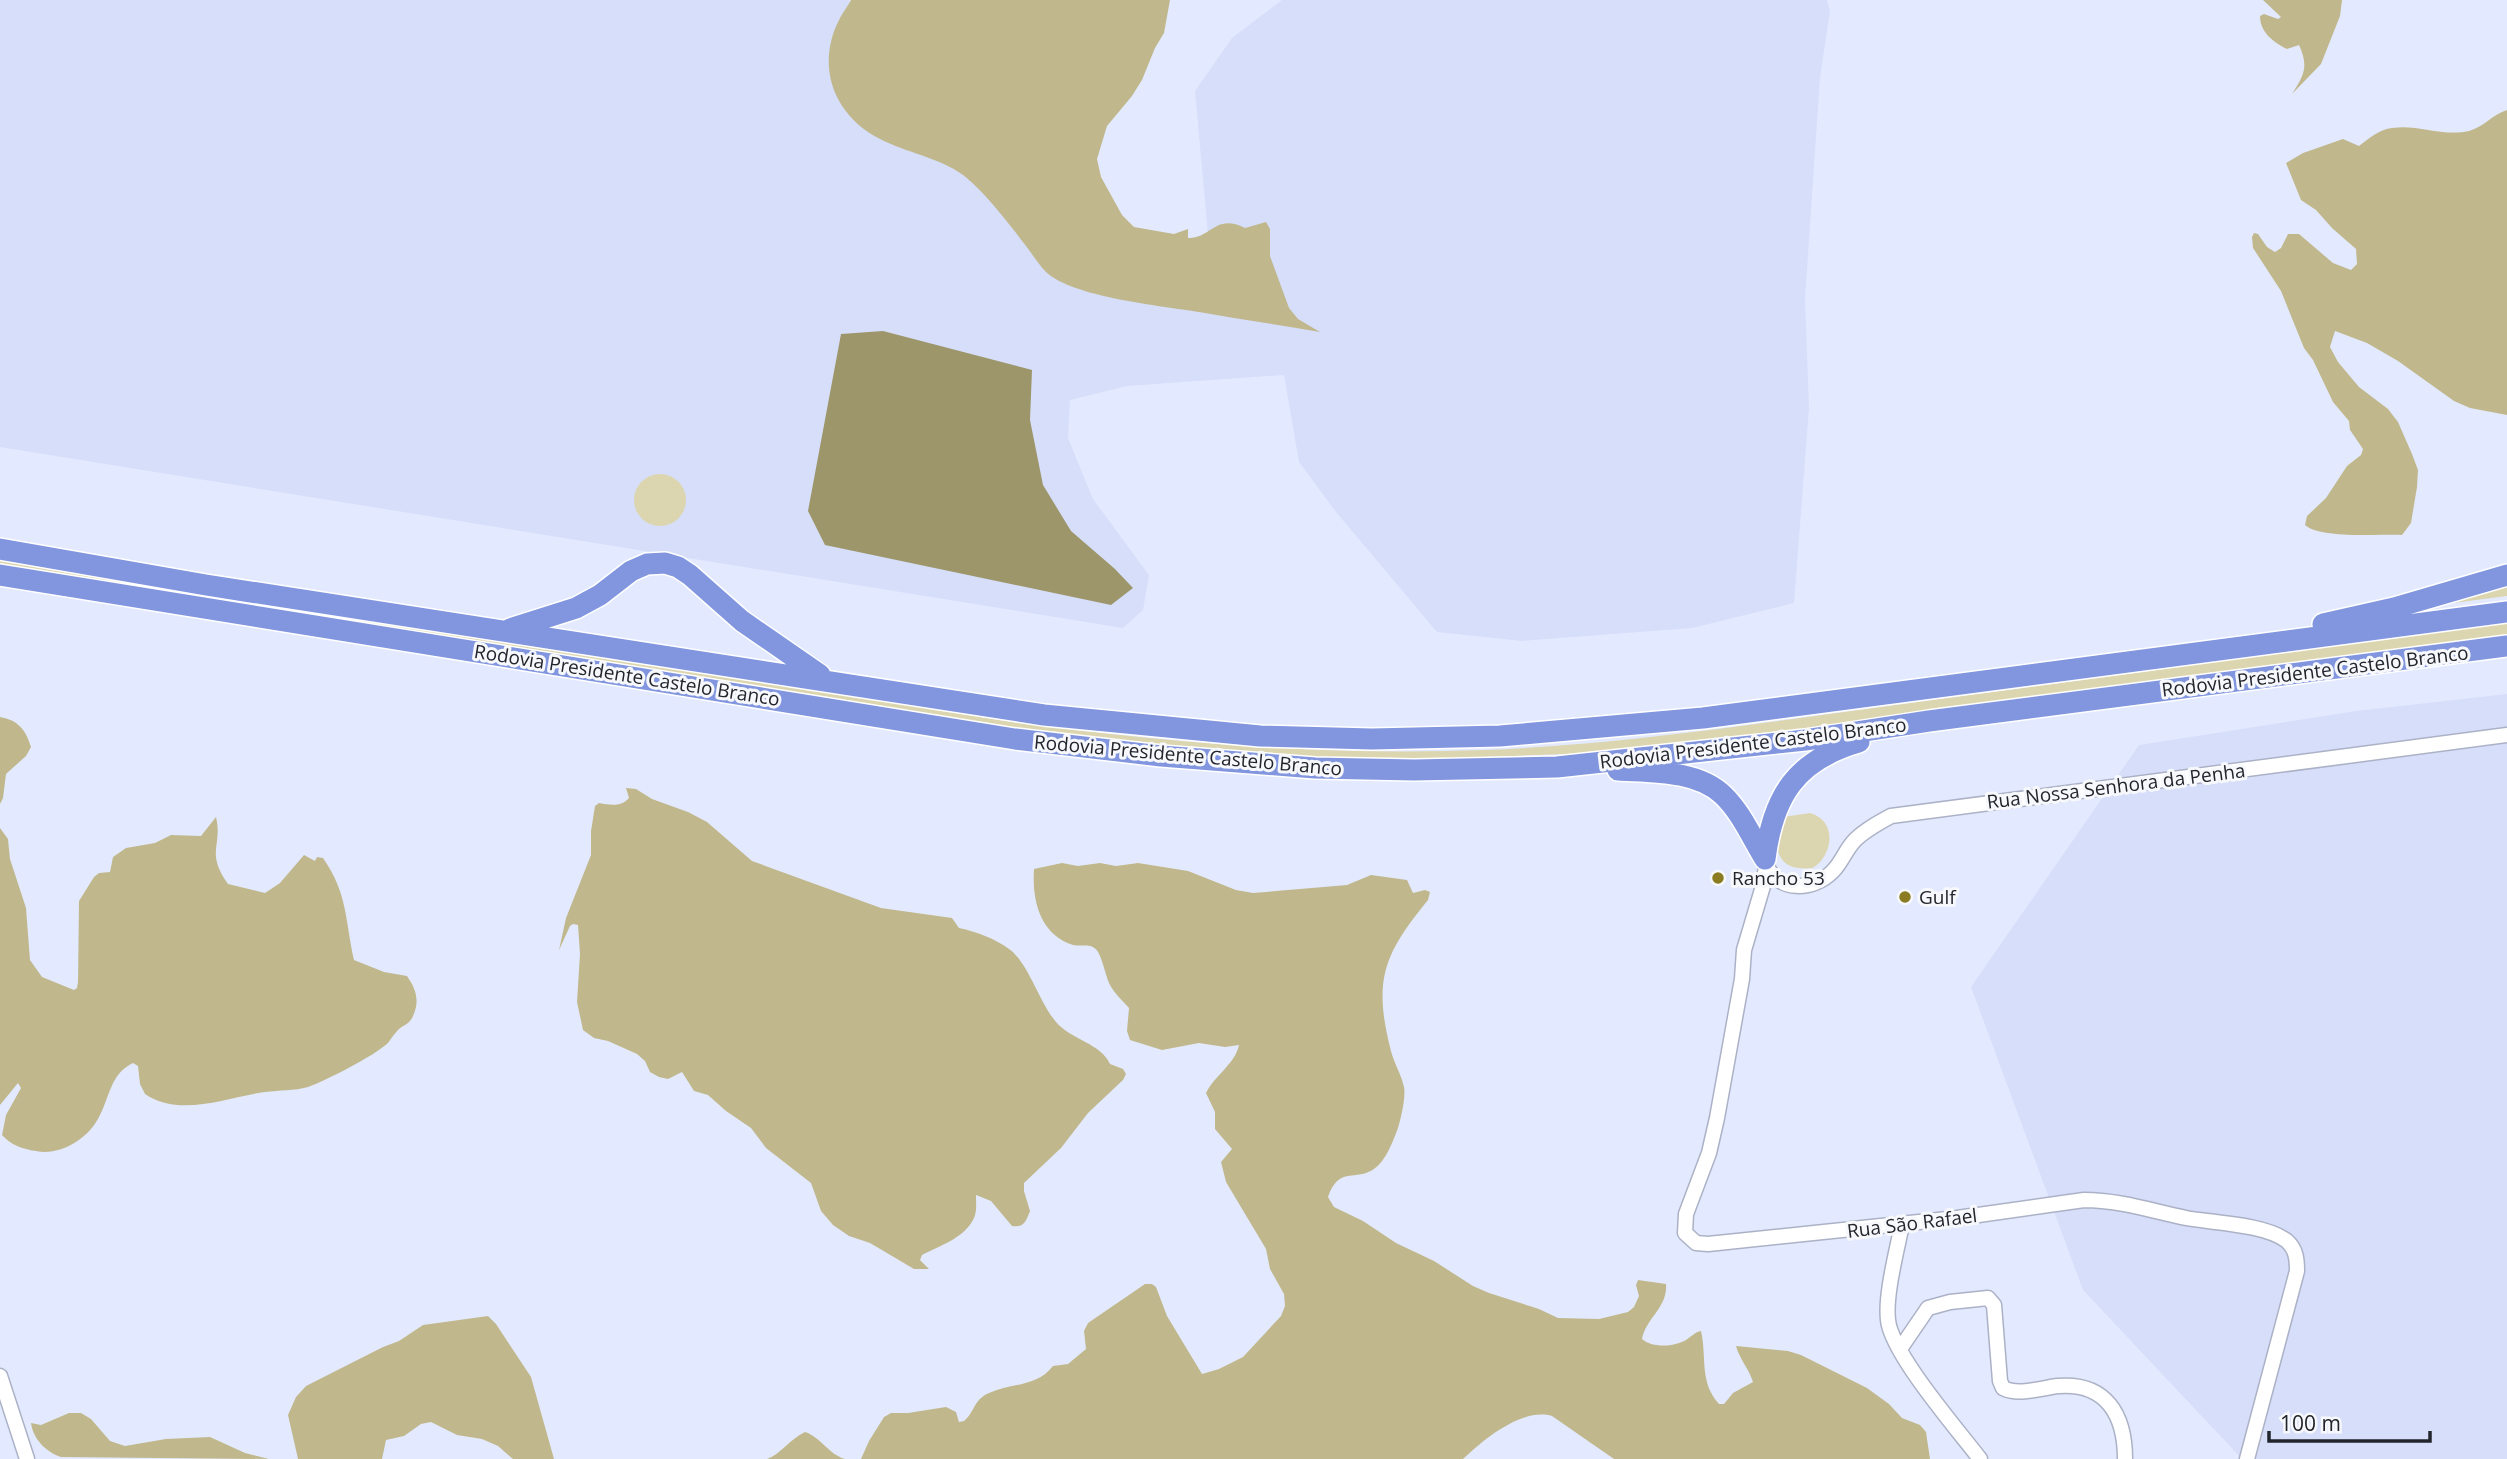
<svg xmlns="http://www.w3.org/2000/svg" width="2507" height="1459" font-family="'Open Sans',sans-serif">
<rect width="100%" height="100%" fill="#e3eaff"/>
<!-- built -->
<path fill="#d6defa" d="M 0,0 L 849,0 L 855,34 L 923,130 L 1070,282 L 1208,234 L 1195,91 L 1232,38 L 1282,0 L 1827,0 L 1830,11 L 1820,78 L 1805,299 L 1809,408 L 1794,603 L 1692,628 L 1522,641 L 1437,632 L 1336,512 L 1299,462 L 1284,375 L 1127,386 L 1070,400 L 1068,438 L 1093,499 L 1149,575 L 1143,610 L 1123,628 L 0,447 Z
M 2507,694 L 2507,1459 L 2242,1459 L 2083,1290 L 1971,987 L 2139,745 L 2356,711 Z"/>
<!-- green -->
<path fill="#dcd6b0" d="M634 500a26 26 0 1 1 52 0a26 26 0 1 1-52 0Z
M 0,560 L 1018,723 C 1172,743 1327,756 1483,750 C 1619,745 1754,724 1888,706 C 2094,679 2301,650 2507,621 L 2507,636 L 1650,751 L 1403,760 L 1252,755 L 1094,740 L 0,567 Z
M 2507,584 L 2507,596 L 2415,608 Z
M 1810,813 C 1838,821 1833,855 1813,868 C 1773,872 1776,847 1777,818 Z"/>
<!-- forest -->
<path fill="#c0b88c" d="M 851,0 L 1170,0 L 1164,33 L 1155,48 L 1142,80 L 1132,96 L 1107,126 L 1097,159 L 1101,177 L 1122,215 L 1134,227 L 1174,234 L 1188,229 L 1188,238 C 1211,239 1215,213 1245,228 L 1266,222 L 1270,229 L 1270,256 L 1289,308 L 1298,319 L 1320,332 C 1279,325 1239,319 1199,312 C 1162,306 1072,297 1046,272 C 1039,265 1033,255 1026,246 C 1011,226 983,190 963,175 C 938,157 907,153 880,139 C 833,115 815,65 840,18 C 843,12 848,6 851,0 Z
M 2263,0 L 2342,0 L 2340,16 L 2321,64 L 2292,94 C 2304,75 2309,67 2299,45 L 2287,49 C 2273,42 2260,32 2260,16 L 2264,14 L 2278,19 L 2281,17 Z
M 2507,110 L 2507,415 L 2470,408 L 2454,401 L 2398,361 L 2367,343 L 2335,331 L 2330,347 L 2338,362 L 2359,387 L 2388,409 L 2398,422 L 2412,454 L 2418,470 L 2417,487 L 2411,523 L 2402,535 C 2381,534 2320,539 2305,525 L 2307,516 L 2326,498 L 2347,466 L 2361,455 L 2363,449 L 2350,430 L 2349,421 L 2333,402 L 2313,360 L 2304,348 L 2281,291 L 2253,248 L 2252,237 L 2254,233 L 2258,234 L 2267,247 L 2275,252 L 2281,248 L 2288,234 L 2299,234 L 2333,263 L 2351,270 L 2357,264 L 2356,249 L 2332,228 L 2316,210 L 2301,200 L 2286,163 L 2303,153 L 2343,139 L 2359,146 C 2368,139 2380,129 2392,128 C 2418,124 2442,137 2469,131 C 2484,127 2493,114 2507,110 Z
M 0,717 C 18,720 26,730 31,747 L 26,756 L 6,774 L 3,798 L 0,804 Z
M 626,788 L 636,789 L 652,799 L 688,812 L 707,822 L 752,861 L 881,908 L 952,918 L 959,928 C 977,932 994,938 1009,949 C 1028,962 1039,1002 1056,1022 C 1070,1039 1102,1044 1110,1064 L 1123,1069 L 1126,1074 L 1123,1080 L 1088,1113 L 1061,1148 L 1024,1183 L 1024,1191 L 1030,1211 C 1026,1221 1024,1228 1012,1226 L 991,1201 L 976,1195 C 976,1203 977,1212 974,1218 C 965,1238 939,1246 922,1255 L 920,1260 L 929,1269 L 914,1269 L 870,1243 L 849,1236 L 833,1225 L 821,1211 L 811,1183 L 766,1148 L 751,1128 L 726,1111 L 708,1095 L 694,1091 L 682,1072 L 668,1079 L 659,1077 L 650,1072 L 645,1061 L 637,1054 L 608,1041 L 594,1038 L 583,1030 L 577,1002 L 580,954 L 578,925 L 573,924 L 570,926 L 559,950 L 566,918 L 591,855 L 591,831 L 595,806 L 599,803 C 611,805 621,807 629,798 Z
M 216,817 C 223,846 205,852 228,884 L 265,893 L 280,883 L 304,855 L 315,861 L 317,857 L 323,858 C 348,894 345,920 354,960 L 384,972 L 407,976 C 416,989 420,1001 413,1016 C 410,1024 403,1025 398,1030 C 394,1034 391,1039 388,1043 C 374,1056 327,1080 308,1087 C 294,1091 280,1090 265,1092 C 228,1097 180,1118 145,1094 L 140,1084 L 138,1066 L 133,1063 C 110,1074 110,1097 99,1117 C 88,1139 60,1156 36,1151 C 22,1149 11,1145 2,1135 L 6,1115 L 21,1088 L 18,1083 L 0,1105 L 0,828 L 8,839 L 10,859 L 26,908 L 30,960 L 42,977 L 74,990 L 77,988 L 78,982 L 79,901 L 94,877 L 99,873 L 110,872 L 113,857 L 126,848 L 155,843 L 171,835 L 201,836 Z
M 1062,863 L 1078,866 L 1100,863 L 1116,866 L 1138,863 L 1188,871 L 1236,890 L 1253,893 L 1347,885 L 1371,875 L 1407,880 L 1413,893 L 1425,890 L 1430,892 L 1428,900 C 1383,955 1373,981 1391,1051 C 1394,1063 1401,1074 1404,1087 C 1406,1097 1401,1118 1398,1128 C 1393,1141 1386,1161 1374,1169 C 1356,1182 1339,1165 1328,1197 L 1334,1207 L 1363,1221 L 1396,1243 L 1434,1261 L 1473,1286 L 1489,1293 L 1539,1309 L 1558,1318 L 1599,1319 L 1628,1312 L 1634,1307 L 1639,1296 L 1636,1285 L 1638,1280 L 1666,1284 C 1668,1307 1646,1318 1642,1339 C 1652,1348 1674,1347 1686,1340 C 1692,1336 1695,1332 1701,1331 C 1707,1357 1699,1382 1719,1404 L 1724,1404 L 1733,1393 L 1753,1382 C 1749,1369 1739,1358 1736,1346 L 1788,1351 L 1801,1355 L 1867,1388 L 1889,1404 L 1902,1418 L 1920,1425 L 1926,1432 L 1930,1459 L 1614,1459 L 1552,1416 C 1522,1407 1483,1440 1463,1459 L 861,1459 L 869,1441 L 884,1417 L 891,1413 L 908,1413 L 946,1407 L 956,1412 L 959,1422 L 964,1421 C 975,1412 973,1400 989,1393 C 1011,1383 1037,1387 1053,1366 L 1068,1364 L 1086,1349 L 1084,1331 L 1088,1323 L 1145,1284 L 1152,1284 L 1156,1287 L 1167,1316 L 1202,1374 L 1219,1369 L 1243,1357 L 1281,1316 L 1285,1306 L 1284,1294 L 1270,1269 L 1266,1249 L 1226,1182 L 1221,1162 L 1232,1149 L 1215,1129 L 1215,1112 L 1206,1093 C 1215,1075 1235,1064 1239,1045 L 1225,1047 L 1199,1043 L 1162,1050 L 1130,1040 L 1127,1031 L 1129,1008 C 1122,1000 1113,992 1109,983 C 1105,973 1103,961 1098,952 C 1092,942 1082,947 1073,945 C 1039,934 1032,899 1034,869 Z
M 488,1316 L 496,1324 L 531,1377 L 554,1459 L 513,1459 L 498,1446 L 482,1439 L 457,1435 L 431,1422 L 421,1424 L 404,1436 L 386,1440 L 382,1459 L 298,1459 L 288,1415 L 296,1397 L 306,1386 L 383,1347 L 399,1341 L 423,1325 Z
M 69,1413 L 81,1413 L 91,1419 L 110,1441 L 125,1446 L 166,1439 L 210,1437 L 245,1453 L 269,1459 L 61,1457 C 46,1452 33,1439 31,1423 L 41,1425 Z
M 805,1432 C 821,1437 828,1454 845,1459 L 767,1459 C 781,1454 790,1439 805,1432 Z"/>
<!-- water -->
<path fill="#9d966a" d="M 883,331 L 1032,370 L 1030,420 L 1043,485 L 1071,531 L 1115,569 L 1133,588 L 1111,605 L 825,545 L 808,511 L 841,334 Z"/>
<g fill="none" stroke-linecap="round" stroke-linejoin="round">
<defs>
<path id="minor" d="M 1766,864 C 1777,892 1813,892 1833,871 C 1842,862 1846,849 1855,840 C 1865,830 1878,823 1891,816 L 2507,735
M 1766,866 L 1763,886 L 1744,950 L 1742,979 L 1717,1118 L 1709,1153 L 1686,1214 L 1685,1233 L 1696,1243 L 1708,1244 L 1957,1218 L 2084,1200 C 2119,1200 2152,1211 2186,1218 C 2213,1223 2265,1224 2287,1241 C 2296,1249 2297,1259 2297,1271 L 2247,1459
M 1902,1224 C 1897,1251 1885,1294 1888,1320 C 1891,1353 1958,1430 1980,1459
M 1900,1349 L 1928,1308 L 1950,1302 L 1988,1298 L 1994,1305 L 2000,1381 L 2003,1388 C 2018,1396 2041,1388 2058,1386 C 2107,1382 2125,1416 2125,1459
M 0,1376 L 27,1459"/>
<path id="highway" d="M 0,549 L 206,585 L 1044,715 L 1260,736 L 1372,739 L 1500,736 L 1703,718 L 2507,612
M 0,575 L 1015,739 L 1161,756 L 1315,768 L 1414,770 L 1557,767 L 1805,740 L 1929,721 L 2507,646
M 2323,624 L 2394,608 L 2507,575
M 510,629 L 576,608 L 600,595 L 631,571 L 647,564 L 665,563 L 678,567 L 690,575 L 742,621 L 820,675
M 1618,770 C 1651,772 1697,770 1723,795 C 1741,812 1752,838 1765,859
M 1765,859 C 1773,796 1796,760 1859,742"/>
</defs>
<!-- minor casing -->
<use href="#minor" stroke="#acb2c6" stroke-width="17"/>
<!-- highway casing -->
<use href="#highway" stroke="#fff" stroke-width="24"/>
<!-- minor -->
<use href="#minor" stroke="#fff" stroke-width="14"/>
<!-- highway -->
<use href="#highway" stroke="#8296df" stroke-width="21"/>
</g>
<!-- markers -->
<g fill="#8b7c22" stroke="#f6f8fc" stroke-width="2.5">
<circle cx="1718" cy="878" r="7"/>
<circle cx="1905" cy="897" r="7"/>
</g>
<g text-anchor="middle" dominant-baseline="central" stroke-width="6" stroke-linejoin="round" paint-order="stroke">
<!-- street labels -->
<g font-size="19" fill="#23252d" stroke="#f6f8fc">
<text transform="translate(2315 671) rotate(-7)">Rodovia Presidente Castelo Branco</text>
<text transform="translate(627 675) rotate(9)">Rodovia Presidente Castelo Branco</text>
<text transform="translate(1753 743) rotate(-7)">Rodovia Presidente Castelo Branco</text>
<text transform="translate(1188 755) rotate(5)">Rodovia Presidente Castelo Branco</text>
<text transform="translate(2116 786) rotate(-7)">Rua Nossa Senhora da Penha</text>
<text transform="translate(1912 1223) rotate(-7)">Rua São Rafael</text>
</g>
<!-- poi labels -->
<g font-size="19" fill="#23252d" stroke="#f6f8fc" text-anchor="start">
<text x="1732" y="878">Rancho 53</text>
<text x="1919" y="897">Gulf</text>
</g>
</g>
<!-- scale -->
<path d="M2269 1431v10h161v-10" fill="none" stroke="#23252d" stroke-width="3.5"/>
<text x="2280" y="1431" font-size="21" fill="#23252d" stroke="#f6f8fc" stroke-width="5" paint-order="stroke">100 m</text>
</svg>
